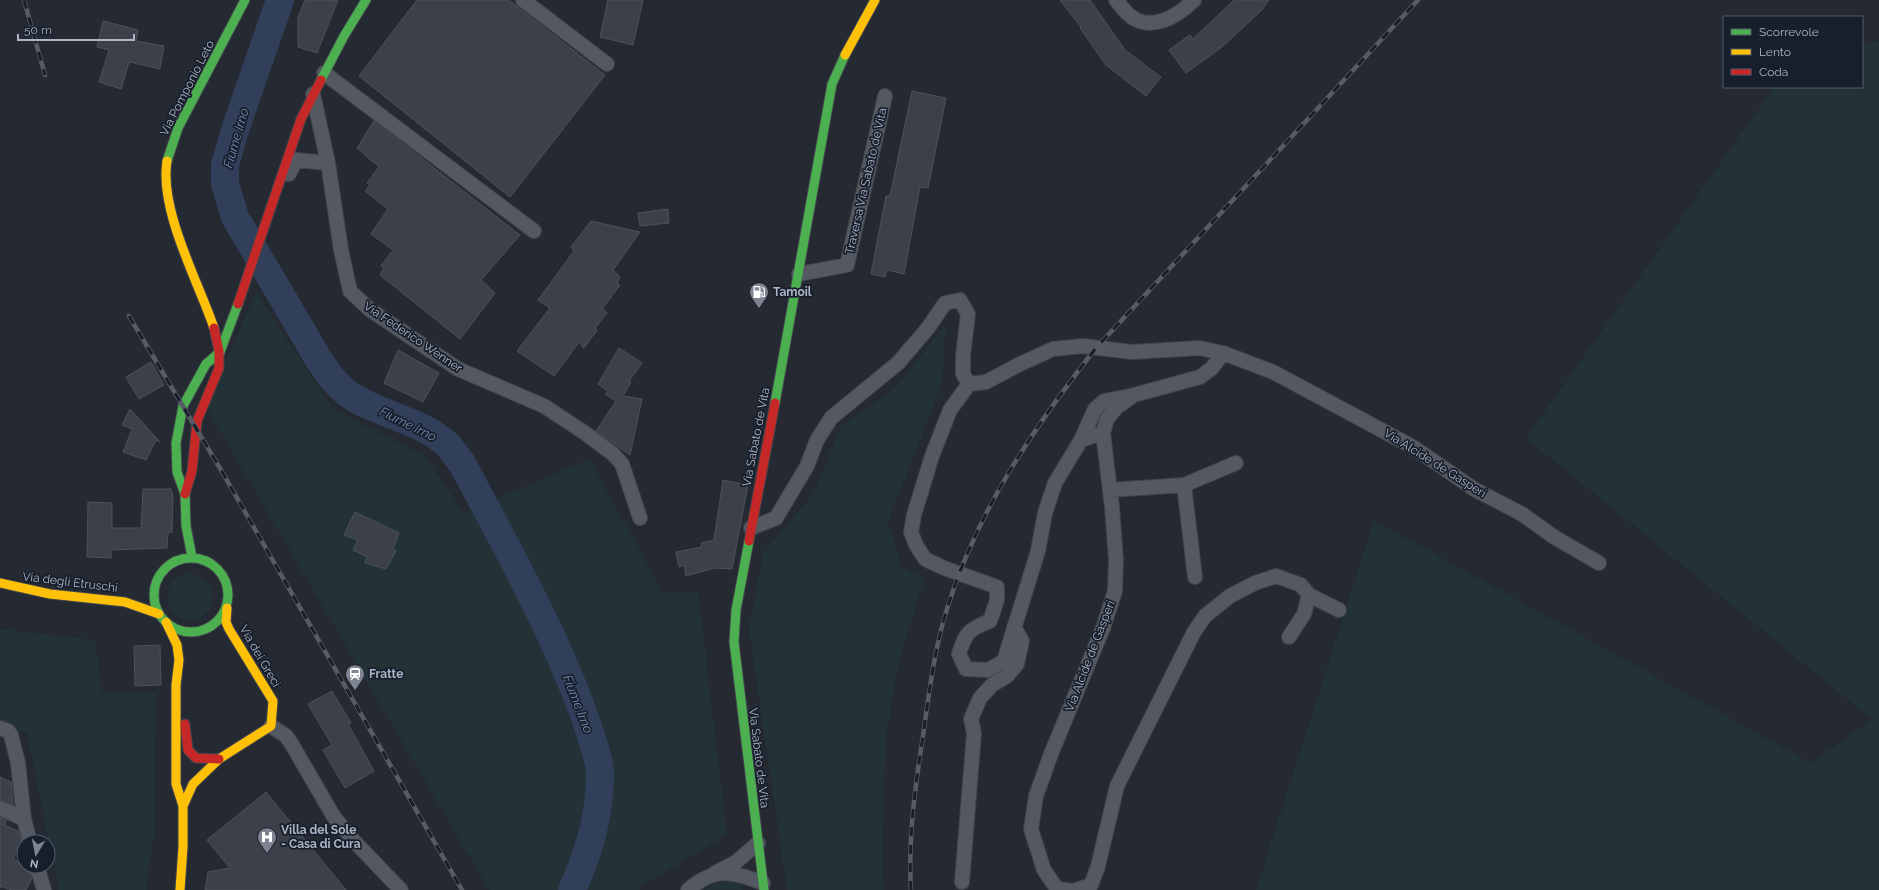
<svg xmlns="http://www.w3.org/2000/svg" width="1879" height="890" font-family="Raleway,sans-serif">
<rect width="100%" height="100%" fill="#252931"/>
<!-- green -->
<path fill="#223237" d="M 1879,41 L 1879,890 L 1256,890 L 1374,520 L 1811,763 L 1872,719 L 1526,438 L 1774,87 L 1862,87 L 1862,44 Z
M 256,292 L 333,409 L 425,456 L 464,513 L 589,459 L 663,592 L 698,591 L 727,835 L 641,886 L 640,890 L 489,890 L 206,407 Z
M 946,323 L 942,384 L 888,521 L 901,566 L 924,579 L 898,664 L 886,739 L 882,863 L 884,890 L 787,890 L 749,630 L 763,553 L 814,493 L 841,426 L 897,387 Z
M167 597a23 23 0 1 1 46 0a23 23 0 1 1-46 0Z
M 0,629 L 95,640 L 102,692 L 156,693 L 154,834 L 146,890 L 59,890 L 27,733 L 0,725 Z
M 738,881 L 743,890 L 704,890 L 713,883 Z"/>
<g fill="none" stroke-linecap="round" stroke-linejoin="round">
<!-- river -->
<path stroke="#313f5b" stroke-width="28" d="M 280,0 L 234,133 L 225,165 L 225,184 L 235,217 L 319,360 C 327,372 335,384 347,393 C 377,415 420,419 448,445 C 453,451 458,458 463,465 C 506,546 551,626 583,712 C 588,727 601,762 600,776 C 600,814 588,856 572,890"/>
</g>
<!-- building -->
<path fill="#3c4049" stroke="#4c515a" d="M 305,0 L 338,0 L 317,53 L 298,47 L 298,17 Z
M 417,0 L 509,0 L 605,75 L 510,197 L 359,76 Z
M 608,0 L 643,0 L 633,45 L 600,37 Z
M 1060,0 L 1090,0 L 1125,50 L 1161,77 L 1146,96 L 1106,65 L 1080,28 L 1081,27 Z
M 1234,0 L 1269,0 L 1262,10 L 1222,47 L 1186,73 L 1169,50 L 1190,35 L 1193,39 Z
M 103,21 L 138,30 L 136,41 L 164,46 L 160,69 L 129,62 L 121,89 L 99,82 L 109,50 L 97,47 Z
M 912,91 L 946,98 L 928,188 L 920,187 L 904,274 L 887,270 L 885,277 L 871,274 L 886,196 L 890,196 Z
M 374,121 L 520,235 L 481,280 L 495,293 L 460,339 L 380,275 L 384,268 L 381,266 L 393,250 L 371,234 L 388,209 L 365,191 L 370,185 L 367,183 L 379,167 L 357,148 Z
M 668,209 L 669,223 L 640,226 L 638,213 Z
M 591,221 L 640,232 L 613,270 L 620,277 L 617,283 L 620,285 L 602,309 L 607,313 L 595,328 L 597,330 L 584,348 L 579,342 L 554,376 L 517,351 L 550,308 L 538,300 L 574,251 L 571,247 Z
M 619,348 L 642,363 L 629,381 L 631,382 L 623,396 L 642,399 L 630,455 L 596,431 L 616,401 L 605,394 L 608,391 L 598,384 Z
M 398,350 L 439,373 L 423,402 L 384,383 Z
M 151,362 L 164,385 L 139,399 L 126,377 Z
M 130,409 L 160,442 L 156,440 L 146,460 L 123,452 L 132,429 L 122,425 Z
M 723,480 L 748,485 L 732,569 L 714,568 L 686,576 L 684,565 L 679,567 L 676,552 L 702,547 L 701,543 L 714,540 Z
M 143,489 L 171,489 L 173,496 L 172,532 L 168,533 L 167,548 L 111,550 L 111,558 L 87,557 L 88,502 L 112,503 L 112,528 L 141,528 Z
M 355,512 L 399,533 L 393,549 L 396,551 L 386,569 L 365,563 L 367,557 L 353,550 L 358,540 L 344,535 Z
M 160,645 L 161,685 L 135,686 L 134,646 Z
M 332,691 L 351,723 L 348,724 L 374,771 L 345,788 L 323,750 L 332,745 L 308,704 Z
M 0,777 L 11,782 L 13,805 L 0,800 Z
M 266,792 L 346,890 L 205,890 L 208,872 L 230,868 L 207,840 Z
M 0,817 L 6,820 L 5,825 L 18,831 L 21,841 L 13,859 L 29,867 L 32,878 L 26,890 L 11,890 L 1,886 L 0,888 Z"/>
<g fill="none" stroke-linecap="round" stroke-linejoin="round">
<defs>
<path id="street" d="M 523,0 L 607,64
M 1116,0 C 1120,5 1124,10 1128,14 C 1149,34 1178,16 1194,0
M 324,73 L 534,231
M 313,94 L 328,163 L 341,250 L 350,291 L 369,309 L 458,369 L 544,406 L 585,433 L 613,454 L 622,464 L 640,518
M 289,174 L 296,160 L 328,163
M 799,274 L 847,265 L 885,96
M 969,384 L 950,410 L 932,456 L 914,515 L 911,532 L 916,545 L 925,559 L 944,568 L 997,587 L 997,600 L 990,621 C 969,629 965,633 959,654 L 966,669 L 988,670 L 1004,661 L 1038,551 L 1045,513 L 1055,483 L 1081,440 L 1103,433
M 1081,440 L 1095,409 L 1104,401 L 1130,396
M 1184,485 L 1195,577
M 1110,490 L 1184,485 L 1236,463
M 751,528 L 776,518 L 807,466 L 817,440 L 831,418 L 898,363 L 928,328 L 945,303 L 960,300 L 968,314 L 963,356 L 963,374 L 969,384 L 986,382 L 1020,364 L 1053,349 L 1083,346 L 1132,352 L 1199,348 L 1223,353 L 1273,372 L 1413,447 L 1474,489 L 1522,514 L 1554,537 L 1599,563
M 1309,595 L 1339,610
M 271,726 L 286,736 L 291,743 L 334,817 L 354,841 L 401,890
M 0,728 L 8,731 L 11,735 L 18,763 L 24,819 L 30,842
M 0,808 L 24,819
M 37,866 L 44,890
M 715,873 L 736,862 L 758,843
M 962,882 L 974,733 L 971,719 L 980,698 L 992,685 L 1007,676 L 1017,664 L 1022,641 L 1014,627
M 688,890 C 715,866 732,872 763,883
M 1068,890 L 1057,889 L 1044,870 L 1031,829 L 1036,796 L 1051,754 L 1103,628 L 1115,591 L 1116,560 L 1112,507 L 1103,433 L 1107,419 L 1117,407 L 1134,395 L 1200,377 L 1212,368 L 1223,353
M 1076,890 L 1091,885 L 1098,866 L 1117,786 L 1194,632 L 1205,616 L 1230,596 L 1255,583 L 1276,576 L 1301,585 L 1309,595 L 1304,614 L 1289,637"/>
<path id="fast" d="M 321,80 L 344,36 L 366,0
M 167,161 L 178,128 L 245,0
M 775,403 L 832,84 L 845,55
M 749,541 L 736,610 L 734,642 L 764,890
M 192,557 L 186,526 L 185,494 L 177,472 L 176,443 L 183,406 L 206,364 L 220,352 L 238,304
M154 595a37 37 0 1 1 74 0a37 37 0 1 1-74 0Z"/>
<path id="slow" d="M 845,55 L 875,0
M 167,161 C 159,210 198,281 214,328
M 0,583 L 50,594 L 125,602 L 159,614
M 166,622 L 177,645 L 179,660 L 176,685 L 176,784 L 183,806 L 183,847 L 180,890
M 183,806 L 193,784 L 219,759 L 271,726 L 273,701 L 229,629 L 226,622 L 227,608"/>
<path id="jam" d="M 238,304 L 301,119 L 321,80
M 185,494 L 192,471 L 197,421 L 219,368 L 219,351 L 214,328
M 749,541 L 775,403
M 185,724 L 188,750 L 196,758 L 219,759"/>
</defs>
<!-- street casing -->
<use href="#street" stroke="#41444b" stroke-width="16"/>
<!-- fast casing -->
<use href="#fast" stroke="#41444b" stroke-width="11"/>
<!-- slow casing -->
<use href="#slow" stroke="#41444b" stroke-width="11"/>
<!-- jam casing -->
<use href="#jam" stroke="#41444b" stroke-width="11"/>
<!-- street -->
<use href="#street" stroke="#545860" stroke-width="14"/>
<!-- fast -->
<use href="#fast" stroke="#4caf50" stroke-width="9"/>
<!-- slow -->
<use href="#slow" stroke="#ffc107" stroke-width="9"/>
<!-- jam -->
<use href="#jam" stroke="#c62828" stroke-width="9"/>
<defs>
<path id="rail" d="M 24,0 L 45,75
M 129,316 L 221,470 L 462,890
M 911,890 C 908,839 915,787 923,736 C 929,694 934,650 947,609 C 977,511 1034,427 1096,348 L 1418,0"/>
</defs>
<!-- rail casing -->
<use href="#rail" stroke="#585b63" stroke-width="4.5"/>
<!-- rail -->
<use href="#rail" stroke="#181f2c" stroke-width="3" stroke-dasharray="9" stroke-linecap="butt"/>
</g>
<!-- icons -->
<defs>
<symbol id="fuel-pin" viewBox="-11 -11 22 30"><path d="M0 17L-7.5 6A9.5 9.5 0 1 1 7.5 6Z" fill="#7d8391" stroke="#181f2c"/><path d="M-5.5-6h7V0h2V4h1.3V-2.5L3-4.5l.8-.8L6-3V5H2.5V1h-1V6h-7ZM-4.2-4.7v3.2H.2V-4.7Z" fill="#fff"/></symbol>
<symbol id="station-pin" viewBox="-11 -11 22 30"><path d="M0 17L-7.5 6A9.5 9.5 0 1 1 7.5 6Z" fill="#7d8391" stroke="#181f2c"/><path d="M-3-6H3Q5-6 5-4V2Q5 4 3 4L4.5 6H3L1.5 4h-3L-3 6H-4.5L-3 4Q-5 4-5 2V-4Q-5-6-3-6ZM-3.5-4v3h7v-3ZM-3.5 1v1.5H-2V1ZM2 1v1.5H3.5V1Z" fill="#fff"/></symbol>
<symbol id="hospital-pin" viewBox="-11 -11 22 30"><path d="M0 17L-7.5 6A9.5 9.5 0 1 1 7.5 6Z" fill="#7d8391" stroke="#181f2c"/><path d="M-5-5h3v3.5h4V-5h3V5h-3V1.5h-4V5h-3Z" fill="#fff"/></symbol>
</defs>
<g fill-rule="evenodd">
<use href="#fuel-pin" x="748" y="281" width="22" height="30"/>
<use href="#station-pin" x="344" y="663" width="22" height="30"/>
<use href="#hospital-pin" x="256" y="826" width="22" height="30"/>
</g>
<g text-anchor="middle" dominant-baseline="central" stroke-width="3.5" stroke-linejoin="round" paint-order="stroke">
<!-- street labels -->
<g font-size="12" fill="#adb4c5" stroke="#181f2c">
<text transform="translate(187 88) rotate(-63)">Via Pomponio Leto</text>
<text transform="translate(866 181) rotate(-77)">Traversa Via Sabato de Vita</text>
<text transform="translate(413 337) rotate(34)">Via Federico Wenner</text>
<text transform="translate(756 437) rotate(-79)">Via Sabato de Vita</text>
<text transform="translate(1435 463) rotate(32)">Via Alcide de Gasperi</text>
<text transform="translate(70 582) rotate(7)">Via degli Etruschi</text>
<text transform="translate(260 656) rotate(60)">Via dei Greci</text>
<text transform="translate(1090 656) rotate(-69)">Via Alcide de Gasperi</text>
<text transform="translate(759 758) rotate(83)">Via Sabato de Vita</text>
</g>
<!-- poi labels -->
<g font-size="12" font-weight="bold" fill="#adb4c5" stroke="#181f2c" text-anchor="start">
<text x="773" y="292">Tamoil</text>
<text x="369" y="674">Fratte</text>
<text x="281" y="830">Villa del Sole<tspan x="281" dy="14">- Casa di Cura</tspan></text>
</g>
<!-- water labels -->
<g font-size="13" font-style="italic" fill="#7487ae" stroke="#181f2c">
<text transform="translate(236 138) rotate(-74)">Fiume Irno</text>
<text transform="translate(408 424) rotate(26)">Fiume Irno</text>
<text transform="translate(578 704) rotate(69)">Fiume Irno</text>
</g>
</g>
<!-- legend -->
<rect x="1723" y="16" width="140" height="72" fill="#181f2c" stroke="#545b69"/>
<rect x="1731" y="29" width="20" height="6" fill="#4caf50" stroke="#545b69"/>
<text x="1759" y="36" font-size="12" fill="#adb4c5">Scorrevole</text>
<rect x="1731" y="49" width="20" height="6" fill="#ffc107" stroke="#545b69"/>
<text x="1759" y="56" font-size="12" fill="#adb4c5">Lento</text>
<rect x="1731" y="69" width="20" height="6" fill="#c62828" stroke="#545b69"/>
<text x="1759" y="76" font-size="12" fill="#adb4c5">Coda</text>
<!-- north arrow -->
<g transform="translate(36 854) rotate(190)"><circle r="19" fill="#181f2c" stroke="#545b69"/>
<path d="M0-3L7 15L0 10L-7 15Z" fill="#7d8391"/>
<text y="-6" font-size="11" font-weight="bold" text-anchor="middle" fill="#adb4c5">N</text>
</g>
<!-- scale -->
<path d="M18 34v6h116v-6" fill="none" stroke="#adb4c5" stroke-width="2"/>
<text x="24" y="34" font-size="12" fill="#adb4c5" stroke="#181f2c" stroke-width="3" paint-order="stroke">50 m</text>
</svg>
